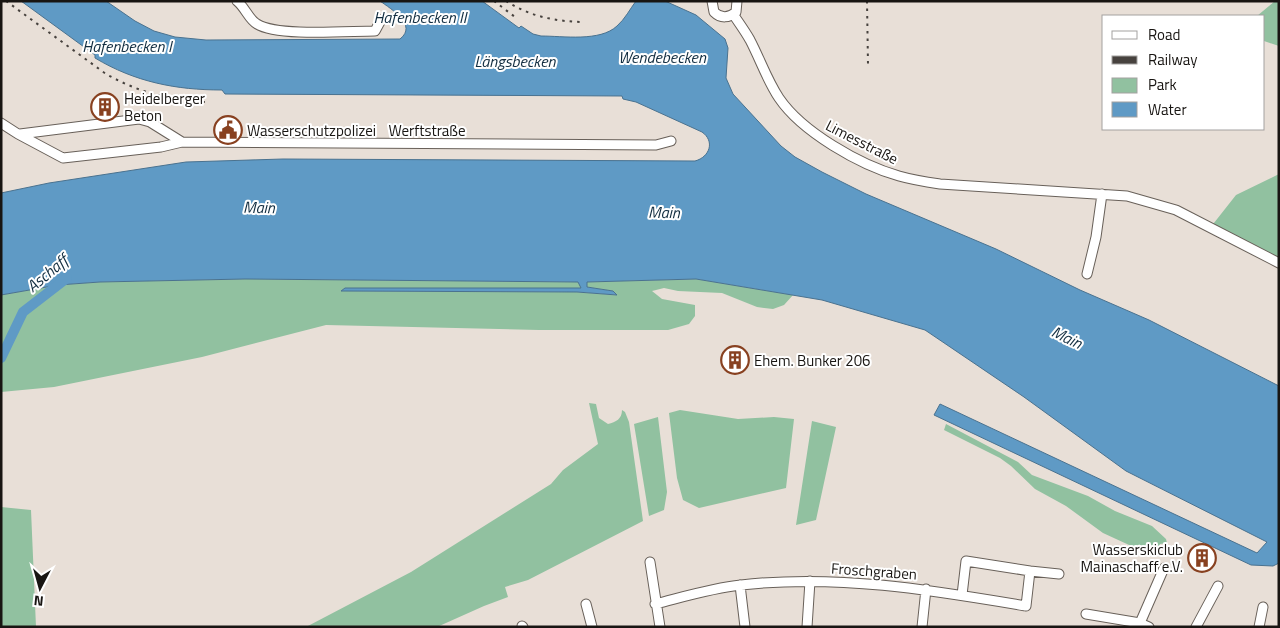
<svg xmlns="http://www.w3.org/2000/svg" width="1280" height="628" font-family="'Titillium Web',sans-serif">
<rect width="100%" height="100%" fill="#e8dfd7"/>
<!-- green -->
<path fill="#91c1a0" d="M 1275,1 L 1279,1 L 1279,46 L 1264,41 L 1264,16 L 1257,16 Z
M 1279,174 L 1279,263 L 1210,228 L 1236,195 Z
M 245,279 L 578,282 L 582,288 L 345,288 L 342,291 L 577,292 L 616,295 L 613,291 L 587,287 L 587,282 L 696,279 L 793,295 L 784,305 L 773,309 L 757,307 L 722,293 L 678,291 L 664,288 L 652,291 L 662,299 L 695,305 L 695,316 L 689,324 L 668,330 L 539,330 L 326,325 L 202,357 L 54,387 L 1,392 L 1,295 L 58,285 L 100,282 Z
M 589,403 L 596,404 L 599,418 L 608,424 C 616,422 622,419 622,410 L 625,412 L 629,422 L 643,521 L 528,580 L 505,587 L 508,597 L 484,606 L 437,627 L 306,627 L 411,572 L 551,484 L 563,470 L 598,444 Z
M 680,410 L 738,419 L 774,417 L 794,419 L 786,488 L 699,508 L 683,500 L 677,478 L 669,413 Z
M 658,417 L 667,492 L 664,510 L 649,516 L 634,424 Z
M 812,421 L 836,427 L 816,520 L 796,525 Z
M 946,424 L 1018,462 L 1032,475 L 1088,496 L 1115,511 L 1152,526 L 1166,539 L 1167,543 L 1160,544 L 1156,551 L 1156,554 L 1153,556 L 1103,533 L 1066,506 L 1035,489 L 1011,466 L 1000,458 L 944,430 Z
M 1,507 L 31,510 L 36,627 L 1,627 Z"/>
<!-- water -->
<path fill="#5f9ac5" stroke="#4a728f" d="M 21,1 L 106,1 L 135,21 L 154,31 L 175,37 L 206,40 L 400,39 C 418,25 391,9 380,1 L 482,1 L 519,28 L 521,26 L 533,34 L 541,36 C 563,36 600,42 617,26 C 625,19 630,9 636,1 L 665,1 L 696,15 L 725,39 L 728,48 L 726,78 L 733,94 L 781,146 L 795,157 L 822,172 L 866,194 L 996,249 L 1080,290 L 1149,320 L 1279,386 L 1279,563 L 1273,566 L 1251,565 L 934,415 L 940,404 L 1257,553 L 1267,542 L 1126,471 L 1024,397 L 925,330 L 822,300 L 696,279 L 587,282 L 587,287 L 613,291 L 617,295 L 577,292 L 341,291 L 345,288 L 581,288 L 578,282 L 245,279 L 100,282 L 58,285 L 1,295 L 1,193 L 49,183 L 186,162 L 283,159 L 695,161 C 710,157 715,141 702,132 L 636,102 L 623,99 L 622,96 L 225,94 L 222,90 C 176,90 135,82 95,58 L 95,55 Z"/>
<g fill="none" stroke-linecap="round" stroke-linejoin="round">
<!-- river -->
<path stroke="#5f9ac5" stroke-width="10" d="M 1,358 L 23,312 L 67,278"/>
<defs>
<path id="minor" d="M 237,1 C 245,7 249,20 257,24 C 278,37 348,31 375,31 L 381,20
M 712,1 L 714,12 C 721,19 729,18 736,12 L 737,1
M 733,14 C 739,23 745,31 750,40 C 760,59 767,80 779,98 C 802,132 860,165 899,176 C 913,180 926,182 940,184 L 1127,196 L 1176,210 L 1279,263
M 1,123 L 18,134 L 63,158 L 161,147 L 182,142 L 656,145 L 671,141
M 20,134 L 139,119 L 150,122 L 182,142
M 1087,274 L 1096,237 L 1102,194
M 650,562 L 660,627
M 740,585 L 745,627
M 962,595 L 966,561 L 1030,571
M 586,604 L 592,627
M 655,604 C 683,597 712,588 741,585 C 837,574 931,590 1026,606 L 1030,571 L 1059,574
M 1086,614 L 1140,623 L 1149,627
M 1140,623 L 1164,568
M 522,626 L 523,627
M 807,627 L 810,581
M 922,627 L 926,589
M 1196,627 L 1218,586
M 1259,627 L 1263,607"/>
</defs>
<!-- minor casing -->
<use href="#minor" stroke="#686059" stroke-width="11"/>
<!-- minor -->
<use href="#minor" stroke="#fff" stroke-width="9"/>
<!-- rail -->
<path stroke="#47423e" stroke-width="2" stroke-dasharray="2.5 5" stroke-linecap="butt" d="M 6,1 L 106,74 C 138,92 171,101 207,102
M 494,1 L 515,17
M 506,1 C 529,16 554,21 580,22
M 867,1 L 868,65"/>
</g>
<!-- icons -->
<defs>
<symbol id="building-ring" viewBox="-11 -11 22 22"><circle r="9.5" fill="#fff" stroke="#884120" stroke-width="1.5"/><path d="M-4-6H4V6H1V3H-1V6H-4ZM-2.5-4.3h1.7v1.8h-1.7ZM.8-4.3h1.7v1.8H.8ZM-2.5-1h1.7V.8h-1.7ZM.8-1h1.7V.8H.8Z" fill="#884120"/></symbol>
<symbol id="civic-ring" viewBox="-11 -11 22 22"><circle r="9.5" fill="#fff" stroke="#884120" stroke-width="1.5"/><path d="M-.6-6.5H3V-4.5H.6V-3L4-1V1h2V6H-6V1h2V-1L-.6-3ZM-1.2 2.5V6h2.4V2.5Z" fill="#884120"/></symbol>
</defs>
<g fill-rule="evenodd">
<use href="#building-ring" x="89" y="91" width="32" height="32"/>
<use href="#civic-ring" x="212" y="114" width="32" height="32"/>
<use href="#building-ring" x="719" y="344" width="32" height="32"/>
<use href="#building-ring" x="1186" y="542" width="32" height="32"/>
</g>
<g text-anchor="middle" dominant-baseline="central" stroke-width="4" stroke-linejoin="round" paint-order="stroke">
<!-- poi labels -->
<g font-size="15" fill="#181512" stroke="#fff" text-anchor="start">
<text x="124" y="98">Heidelberger<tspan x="124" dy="17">Beton</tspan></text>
<text x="247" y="130">Wasserschutzpolizei</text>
<text x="754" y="360">Ehem. Bunker 206</text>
<text x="1183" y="549" text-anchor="end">Wasserskiclub<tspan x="1183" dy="17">Mainaschaff e.V.</tspan></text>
</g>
<!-- street labels -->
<g font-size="15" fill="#181512" stroke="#fff">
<text x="427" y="130">Werftstraße</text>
<text transform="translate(862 142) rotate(27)">Limesstraße</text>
<text transform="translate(874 571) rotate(4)">Froschgraben</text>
</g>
<!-- water labels -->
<g font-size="16" font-style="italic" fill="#112c3f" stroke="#fff">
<text x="420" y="17">Hafenbecken II</text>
<text x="127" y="46">Hafenbecken I</text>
<text x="662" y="57">Wendebecken</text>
<text x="515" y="61">Längsbecken</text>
<text transform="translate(259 207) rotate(1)">Main</text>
<text transform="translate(664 212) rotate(1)">Main</text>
<text transform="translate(47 273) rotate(-40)">Aschaff</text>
<text transform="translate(1067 337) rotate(26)">Main</text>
</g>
</g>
<!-- border -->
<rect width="1280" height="628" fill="none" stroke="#181512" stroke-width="5"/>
<!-- legend -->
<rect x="1102" y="15" width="162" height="115" fill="#ffffff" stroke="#a3a1a0"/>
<rect x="1112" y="31" width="25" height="8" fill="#ffffff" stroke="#a3a1a0"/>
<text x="1148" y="40" font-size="15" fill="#181512">Road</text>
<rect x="1112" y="56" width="25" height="8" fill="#47423e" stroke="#a3a1a0"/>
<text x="1148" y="65" font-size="15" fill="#181512">Railway</text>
<rect x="1112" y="78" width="25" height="15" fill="#91c1a0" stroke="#a3a1a0"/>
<text x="1148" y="90" font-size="15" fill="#181512">Park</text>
<rect x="1112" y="102" width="25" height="15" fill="#5f9ac5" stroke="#a3a1a0"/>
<text x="1148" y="115" font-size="15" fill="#181512">Water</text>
<!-- north arrow -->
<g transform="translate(40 588) rotate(186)" stroke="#ffffff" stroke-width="4" paint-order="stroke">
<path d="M0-4L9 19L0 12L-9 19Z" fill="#181512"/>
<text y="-8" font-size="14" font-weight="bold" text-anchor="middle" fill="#181512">N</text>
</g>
</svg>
